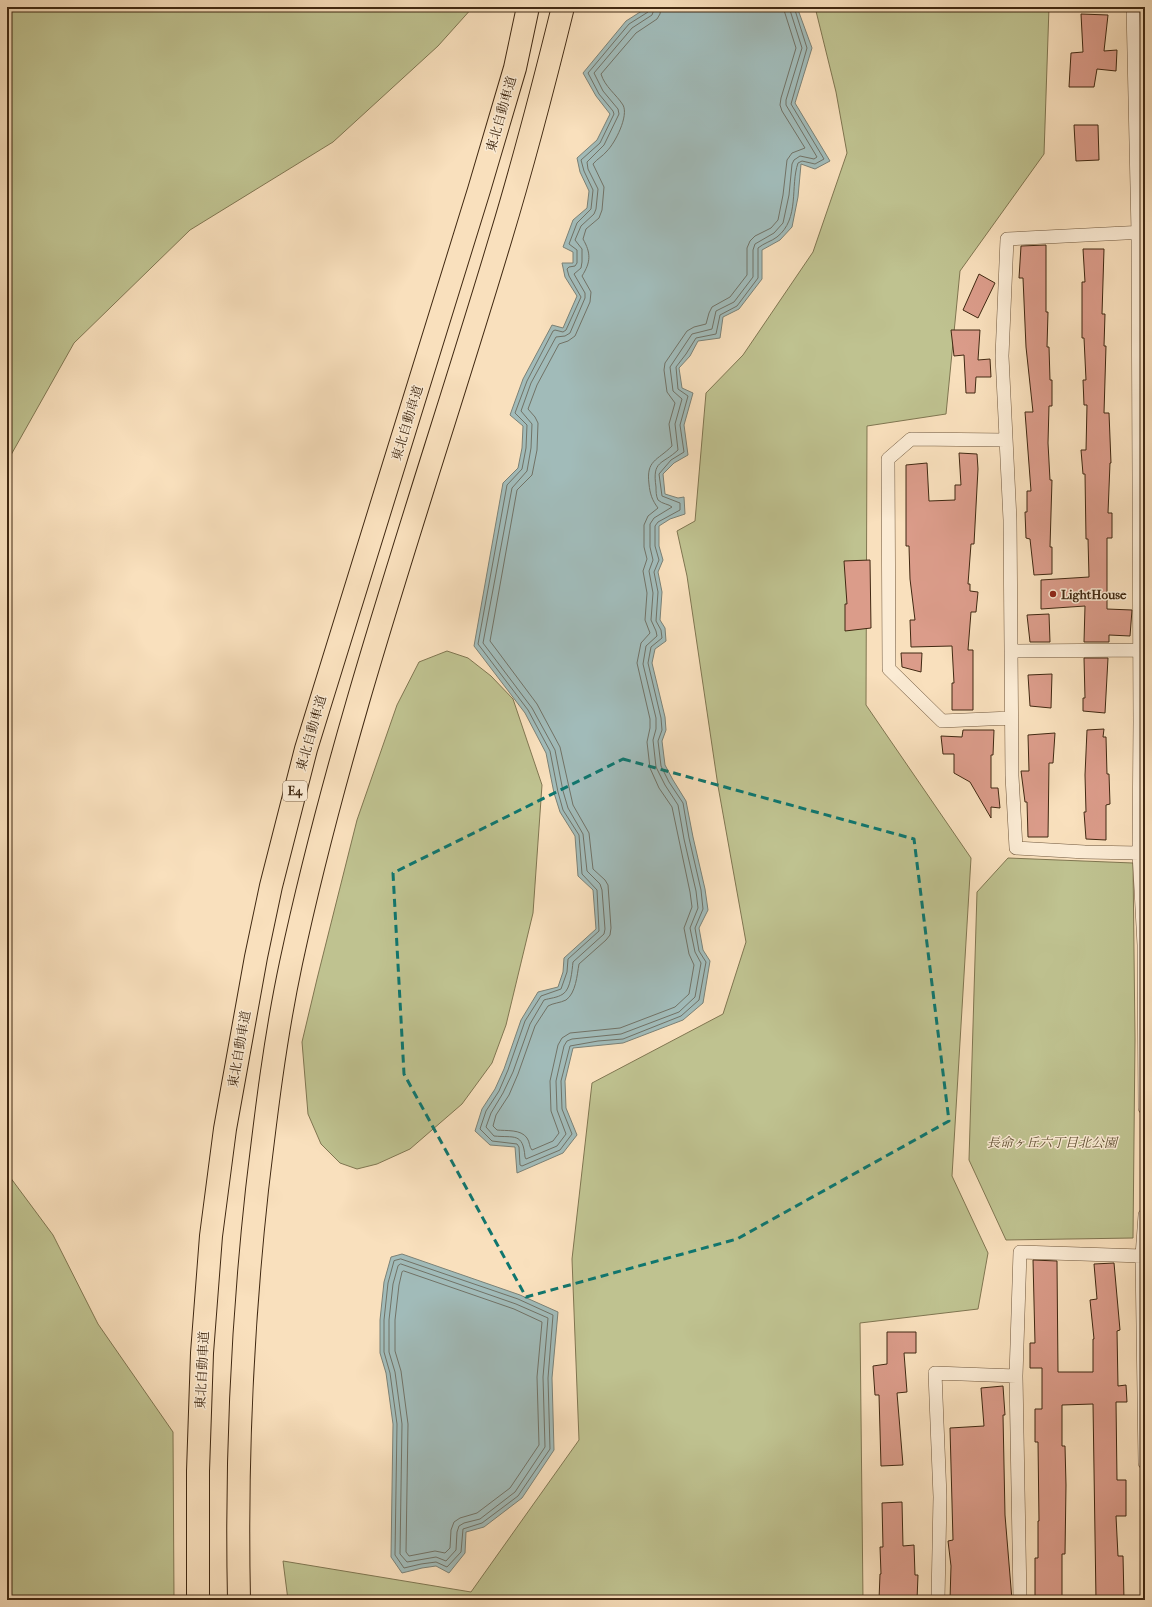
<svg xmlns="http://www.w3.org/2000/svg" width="1152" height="1607" font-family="'IM FELL French Canon','Noto Serif JP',serif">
<rect width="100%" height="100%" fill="#f9e0bd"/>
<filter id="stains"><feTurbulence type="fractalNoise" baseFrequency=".005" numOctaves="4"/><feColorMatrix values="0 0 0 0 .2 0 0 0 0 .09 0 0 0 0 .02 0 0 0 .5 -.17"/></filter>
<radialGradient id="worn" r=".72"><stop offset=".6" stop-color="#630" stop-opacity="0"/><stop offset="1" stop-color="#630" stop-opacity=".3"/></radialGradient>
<!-- green -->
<path fill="#bfc290" stroke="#807651" d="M 7,7 L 473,7 L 438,46 L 333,142 L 190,230 L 74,343 L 7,462 Z
M 815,7 L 1049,7 L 1044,154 L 960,271 L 946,414 L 867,426 L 866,705 L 971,858 L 952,1176 L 988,1253 L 978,1309 L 860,1323 L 863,1600 L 288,1600 L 283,1561 L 471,1592 L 579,1440 L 572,1259 L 592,1083 L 723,1014 L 746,942 L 718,786 L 687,576 L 677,531 L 695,521 L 706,393 L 743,355 L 813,252 L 847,153 L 836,92 Z
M 447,651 L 468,658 L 491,676 L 513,699 L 542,785 L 533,913 L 506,1025 L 492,1063 L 462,1104 L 410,1149 L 377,1164 L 357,1169 L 340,1163 L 321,1144 L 308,1114 L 302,1042 L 317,979 L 357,820 L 397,705 L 419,662 Z
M 1008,858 L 1133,863 L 1135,1039 L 1133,1238 L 1006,1240 L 969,1160 L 977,892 Z
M 7,1173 L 53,1235 L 98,1324 L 173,1432 L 174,1600 L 7,1600 Z"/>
<!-- water -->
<path fill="#a1bbb9" stroke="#7b8176" d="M 648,7 L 797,7 L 812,48 L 795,103 L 830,161 L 815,169 L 801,164 L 798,197 L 792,227 L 780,240 L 762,250 L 762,279 L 739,309 L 723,317 L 720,338 L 698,341 L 690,356 L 679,368 L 682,388 L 693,393 L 684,425 L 688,455 L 674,463 L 663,474 L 665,494 L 678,498 L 684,497 L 685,514 L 670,519 L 659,526 L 659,546 L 663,560 L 658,572 L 662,592 L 660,620 L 665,628 L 666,641 L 655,649 L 652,663 L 665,717 L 666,730 L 662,741 L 665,765 L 673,780 L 686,801 L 693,837 L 705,889 L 708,910 L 699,928 L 703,950 L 710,961 L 703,1003 L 683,1020 L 623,1043 L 573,1048 L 565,1081 L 566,1108 L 577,1135 L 563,1153 L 517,1173 L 515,1147 L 490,1145 L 475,1131 L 482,1109 L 495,1089 L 504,1069 L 521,1020 L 538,992 L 558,987 L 563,972 L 564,958 L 596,929 L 593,890 L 578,876 L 575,836 L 560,812 L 554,793 L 546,753 L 525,713 L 474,646 L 503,483 L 518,468 L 522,448 L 523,426 L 510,415 L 523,379 L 552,325 L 563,328 L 577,296 L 565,277 L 562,263 L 573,263 L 573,252 L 563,247 L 573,220 L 587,208 L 589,191 L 580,172 L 577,158 L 597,140 L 610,114 L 596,96 L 583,73 L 626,21 Z
M 402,1254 L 520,1295 L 558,1312 L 552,1378 L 554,1450 L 522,1498 L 484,1527 L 466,1532 L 465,1553 L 449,1573 L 436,1566 L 422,1568 L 402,1573 L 391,1557 L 393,1424 L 386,1373 L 380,1353 L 380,1320 L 384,1282 L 391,1257 Z"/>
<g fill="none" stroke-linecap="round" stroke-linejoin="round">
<!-- shore -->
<path stroke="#717266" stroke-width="1" d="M 650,7 L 648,12 L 629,24 L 588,73 L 599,94 L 613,111 L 614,114 L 600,143 L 581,160 L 584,171 L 593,190 L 591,209 L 577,223 L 569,244 L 577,250 L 577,263 L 575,266 L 569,267 L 567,269 L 569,276 L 581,297 L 566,330 L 563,332 L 555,330 L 553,331 L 527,381 L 515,413 L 527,425 L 526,448 L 522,469 L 507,485 L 478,644 L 528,710 L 550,751 L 558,792 L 563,810 L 579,835 L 582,874 L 597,890 L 599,931 L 568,959 L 567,972 L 561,989 L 541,996 L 525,1021 L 508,1070 L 499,1091 L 486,1111 L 480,1129 L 492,1141 L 517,1144 L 519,1147 L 520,1165 L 522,1166 L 560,1150 L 572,1134 L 562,1109 L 561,1081 L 570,1046 L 598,1041 L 623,1039 L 681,1016 L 699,1000 L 706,962 L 699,951 L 695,928 L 703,909 L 701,890 L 689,838 L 683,803 L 669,782 L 661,766 L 658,741 L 662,730 L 661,718 L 648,663 L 651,647 L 662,638 L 661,630 L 656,621 L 658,592 L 654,572 L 659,560 L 655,546 L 655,526 L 658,522 L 680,510 L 680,503 L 662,496 L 659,474 L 671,460 L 684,452 L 680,425 L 688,396 L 678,389 L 676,367 L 686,354 L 696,338 L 716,334 L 720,315 L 737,306 L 758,278 L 758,248 C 764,243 772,241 777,237 C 800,219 790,186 798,163 L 802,161 L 815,164 L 824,159 L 791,104 L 807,48 L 794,7
M 655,7 L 652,15 L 632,28 L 594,73 L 603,91 L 618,109 L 619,114 L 604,145 L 587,162 L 588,169 L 598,189 L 596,209 L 594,214 L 581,226 L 575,240 L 582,249 L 582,262 L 581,268 L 574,274 L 585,293 L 585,298 L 570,333 L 565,336 L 556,337 L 531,383 L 521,411 L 532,424 L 531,448 L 527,471 L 512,488 L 483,643 L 532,708 L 555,750 L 563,791 L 568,808 L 583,834 L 587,871 L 600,884 L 602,890 L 605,929 L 604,934 L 573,962 C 572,970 571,989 563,994 C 557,998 550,998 544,1000 L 530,1024 L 513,1072 L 503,1093 L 491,1113 L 486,1127 L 494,1136 C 514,1138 523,1132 525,1157 L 526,1159 L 557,1146 L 566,1134 L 557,1110 L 556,1081 L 564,1046 L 567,1041 L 572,1039 L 621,1034 L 679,1012 L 695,997 L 701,963 L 695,952 L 690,928 L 698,908 L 696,891 L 684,839 L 678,805 L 665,785 L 656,767 L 653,740 L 656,729 L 656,718 L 643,664 L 646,646 L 657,636 L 656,631 L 651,620 L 653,593 L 649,571 L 653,560 L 650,547 L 650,524 L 654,518 L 672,507 C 669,504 662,504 658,500 C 656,496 656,491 656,487 C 652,460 662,465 678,450 L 675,424 L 682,399 L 673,391 L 670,367 L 692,334 L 712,329 L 716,311 L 734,302 L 753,277 L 753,250 L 755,244 L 774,233 L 783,223 L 789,195 L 792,164 L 794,160 L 800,156 L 814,159 L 817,157 L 786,105 L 786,100 L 802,48 L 789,7
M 661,7 L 660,14 L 657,19 L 636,33 L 601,74 C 605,87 616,94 623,105 C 629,116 615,143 607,151 C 603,156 597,159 593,164 L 604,187 L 602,210 L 599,218 L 586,229 L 583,239 C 591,253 591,262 582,276 L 591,292 L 590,302 L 575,336 L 568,341 L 559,344 L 537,385 L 528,409 L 535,417 L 538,423 L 537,450 L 532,475 L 517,490 L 490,641 L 537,704 L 560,747 L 573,805 L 589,833 L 593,869 L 605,880 L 608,885 L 611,928 L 610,935 L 606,940 L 579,964 C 577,975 576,993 566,1000 C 560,1003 553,1003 548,1006 L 535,1026 L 518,1074 L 509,1095 L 496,1115 L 493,1126 L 497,1130 C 506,1131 521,1129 527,1138 C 530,1142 529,1147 532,1150 L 553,1141 L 559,1133 L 551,1111 L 550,1081 L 558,1045 L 562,1038 L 570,1033 L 620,1028 L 675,1007 L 689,994 L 694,965 L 689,954 L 684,928 L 692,907 L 690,892 L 672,807 L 659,788 L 650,768 L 647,742 L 650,728 L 650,719 L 637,663 L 641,643 L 650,633 L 645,620 L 647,593 L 643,571 L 647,559 L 644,547 L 644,525 L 648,516 L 658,508 C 652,500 650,494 649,484 C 646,460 657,461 672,446 L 669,424 L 675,403 L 667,392 L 664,370 L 665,363 L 687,331 L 694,327 L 706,324 L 709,313 L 712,307 L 730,297 L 747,275 L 747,248 L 750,241 L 755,236 L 771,228 L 778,220 L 783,195 L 787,160 L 792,153 L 805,148 L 782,111 L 780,105 L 781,98 L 796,48 L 783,7
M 401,1259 L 518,1299 L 553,1315 L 548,1378 L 550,1449 L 518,1496 L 482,1523 L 463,1529 L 461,1552 L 447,1567 L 436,1562 L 421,1564 L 404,1568 L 395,1555 L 397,1424 L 390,1373 L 384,1352 L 384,1320 L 388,1283 L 394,1261 Z
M 401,1264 L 516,1304 L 548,1318 L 543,1377 L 545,1447 L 515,1492 L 480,1519 L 464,1523 L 459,1526 L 457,1532 L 456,1550 L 446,1561 L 436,1557 L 407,1562 L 400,1554 L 402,1424 L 395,1372 L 389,1352 L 389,1320 L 393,1284 L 398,1266 Z
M 404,1271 L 514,1309 L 542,1322 L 537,1377 L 539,1445 L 510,1488 L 477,1513 L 460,1518 L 454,1522 L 451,1530 L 450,1548 L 445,1553 L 435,1551 L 409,1556 L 406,1552 L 408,1424 L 401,1371 L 395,1351 L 395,1320 L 399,1285 L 402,1272 Z"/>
</g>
<!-- building -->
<path fill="#db9c8a" stroke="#412912" d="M 1081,14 L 1108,15 L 1104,51 L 1117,50 L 1116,71 L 1097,69 L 1094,87 L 1069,87 L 1071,53 L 1083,52 Z
M 1074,125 L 1098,125 L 1099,160 L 1076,161 Z
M 1046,245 L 1046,312 L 1048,312 L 1047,347 L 1049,347 L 1050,380 L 1052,380 L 1052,406 L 1049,406 L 1048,443 L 1050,480 L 1052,480 L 1050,547 L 1052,547 L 1052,574 L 1034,575 L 1030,539 L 1026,538 L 1025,512 L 1027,512 L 1027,491 L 1031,491 L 1025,412 L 1033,412 L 1026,347 L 1023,278 L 1019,278 L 1021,246 Z
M 1083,249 L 1104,249 L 1102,314 L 1105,314 L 1104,346 L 1106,346 L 1104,413 L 1109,413 L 1111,463 L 1110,463 L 1108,513 L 1112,513 L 1112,538 L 1107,538 L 1107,609 L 1132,610 L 1130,636 L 1109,635 L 1109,642 L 1084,642 L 1085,606 L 1041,609 L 1041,580 L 1089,577 L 1088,539 L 1086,539 L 1085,474 L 1083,474 L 1081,450 L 1086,450 L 1087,405 L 1084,405 L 1083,380 L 1086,380 L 1084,338 L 1082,338 L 1082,282 L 1085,282 Z
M 979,274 L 995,283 L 978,318 L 963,310 Z
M 951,330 L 980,330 L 978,360 L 990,359 L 991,377 L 976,377 L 975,393 L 966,393 L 964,355 L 954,356 Z
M 959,453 L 977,454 L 978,469 L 974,544 L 971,544 L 968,584 L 970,584 L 970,591 L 978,592 L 976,612 L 971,612 L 968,650 L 973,650 L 973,710 L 952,710 L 952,683 L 954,683 L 952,646 L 911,647 L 910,620 L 915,620 L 910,579 L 909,546 L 906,546 L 906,465 L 927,463 L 929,501 L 955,500 L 955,485 L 961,485 Z
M 870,560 L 871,628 L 845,631 L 845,604 L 847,604 L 844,561 Z
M 1049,614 L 1050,642 L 1030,642 L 1027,615 Z
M 901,653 L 922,653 L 921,672 L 902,667 Z
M 1084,658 L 1108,658 L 1105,713 L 1083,711 L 1083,698 L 1085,698 Z
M 1052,674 L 1051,708 L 1030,706 L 1028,675 Z
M 1104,729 L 1103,737 L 1106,737 L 1107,774 L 1109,774 L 1110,804 L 1106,805 L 1106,840 L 1086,839 L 1084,812 L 1086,812 L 1085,775 L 1087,730 Z
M 963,730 L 994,730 L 993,755 L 991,755 L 991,788 L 998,788 L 1000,808 L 991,807 L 991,818 L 970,782 L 954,773 L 954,754 L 943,754 L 941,736 L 962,737 Z
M 1055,733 L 1053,763 L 1049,763 L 1048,837 L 1028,837 L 1027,802 L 1025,802 L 1021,771 L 1029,771 L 1028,735 Z
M 1033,1260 L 1057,1261 L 1058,1372 L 1093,1372 L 1093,1339 L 1094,1339 L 1090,1300 L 1097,1299 L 1094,1264 L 1114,1263 L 1120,1330 L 1117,1331 L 1118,1386 L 1126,1385 L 1127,1402 L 1116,1402 L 1117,1480 L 1126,1480 L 1126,1516 L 1116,1516 L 1118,1556 L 1123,1556 L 1124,1600 L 1096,1600 L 1093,1404 L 1062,1405 L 1062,1446 L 1065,1446 L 1066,1485 L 1065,1554 L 1062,1554 L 1062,1600 L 1035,1600 L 1035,1558 L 1038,1558 L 1038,1521 L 1039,1521 L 1038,1442 L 1035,1442 L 1035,1409 L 1042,1409 L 1042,1368 L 1030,1368 L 1030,1343 L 1035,1343 Z
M 887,1332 L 916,1332 L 916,1353 L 904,1353 L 907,1392 L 897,1393 L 903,1465 L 881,1466 L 879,1395 L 875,1395 L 873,1366 L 887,1364 Z
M 1003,1386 L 1005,1415 L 1003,1415 L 1005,1515 L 1012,1600 L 950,1600 L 951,1566 L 948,1541 L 953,1540 L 950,1428 L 984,1426 L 981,1388 Z
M 902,1502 L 903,1546 L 914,1545 L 915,1575 L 918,1575 L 917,1600 L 879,1600 L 880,1574 L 881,1574 L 880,1547 L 883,1547 L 882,1503 Z"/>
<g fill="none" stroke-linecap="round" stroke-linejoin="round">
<defs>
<path id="street" d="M 1133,7 L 1138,232 L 1140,721 L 1139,853 L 1144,945 L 1145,1108
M 1006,440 L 911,439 L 888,459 L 889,669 L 942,721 L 1011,718
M 1011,651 L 1145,650
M 1139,853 L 1085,852 L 1016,848 L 1012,776 L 1010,520 L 1002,356 L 1007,239 L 1145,232
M 1145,1215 L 1142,1256 L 1145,1463
M 938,1600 L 940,1497 L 935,1373 L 1016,1376
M 1020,1600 L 1016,1376 L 1020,1252 L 1142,1256"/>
<path id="highway" d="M 198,1600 L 198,1471 L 202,1353 L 211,1236 L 225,1129 L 256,957 L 271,886 L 306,749 L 479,190 L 515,68 L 528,7
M 239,1600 C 236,1463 242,1327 257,1190 C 266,1114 275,1038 291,963 C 344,716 429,478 501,237 C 524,161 544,84 563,7"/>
</defs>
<!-- street casing -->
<use href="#street" stroke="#6f573d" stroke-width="14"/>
<!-- highway casing -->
<use href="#highway" stroke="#412912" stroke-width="24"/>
<!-- street -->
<use href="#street" stroke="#fbebd4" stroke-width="13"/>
<!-- highway -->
<use href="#highway" stroke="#f9e0bd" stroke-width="22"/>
</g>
<!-- marked area -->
<path fill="none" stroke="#0f766e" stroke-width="3" stroke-dasharray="8 5" stroke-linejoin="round" d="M 623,759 L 914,839 L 949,1121 L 737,1239 L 526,1297 L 404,1074 L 393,873 Z"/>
<!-- markers -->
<circle fill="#8f2418" stroke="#fbebd4" stroke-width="1.5" cx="1053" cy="594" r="4"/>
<g text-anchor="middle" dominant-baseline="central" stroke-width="3" stroke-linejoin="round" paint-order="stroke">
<!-- shield labels -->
<rect fill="#fbebd4" stroke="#79634c" stroke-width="1" x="283" y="781" width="24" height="20" rx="3"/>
<g font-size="12" font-weight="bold" fill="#412912">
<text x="295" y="791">E4</text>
</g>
<!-- street labels -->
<g font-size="13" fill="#412912" stroke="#fbebd4">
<text transform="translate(501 114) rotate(-74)">東北自動車道</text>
<text transform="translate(407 423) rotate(-73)">東北自動車道</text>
<text transform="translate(311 733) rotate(-74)">東北自動車道</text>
<text transform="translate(239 1049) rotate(-80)">東北自動車道</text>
<text transform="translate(202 1370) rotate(-87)">東北自動車道</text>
</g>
<!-- poi labels -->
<g font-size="13" font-weight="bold" fill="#412912" stroke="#fbebd4" text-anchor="start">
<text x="1061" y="594">LightHouse</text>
</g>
<!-- park labels -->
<g font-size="13" font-style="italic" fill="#604f32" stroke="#fbebd4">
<text x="1052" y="1142">長命ヶ丘六丁目北公園</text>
</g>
</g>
<!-- margin -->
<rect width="1152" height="1607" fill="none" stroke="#f9e0bd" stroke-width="24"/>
<rect x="8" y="8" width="1136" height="1591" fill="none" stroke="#412912" stroke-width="2"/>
<rect x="12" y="12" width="1128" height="1583" fill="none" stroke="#412912"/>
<rect width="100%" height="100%" filter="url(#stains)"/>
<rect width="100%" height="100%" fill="url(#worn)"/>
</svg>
